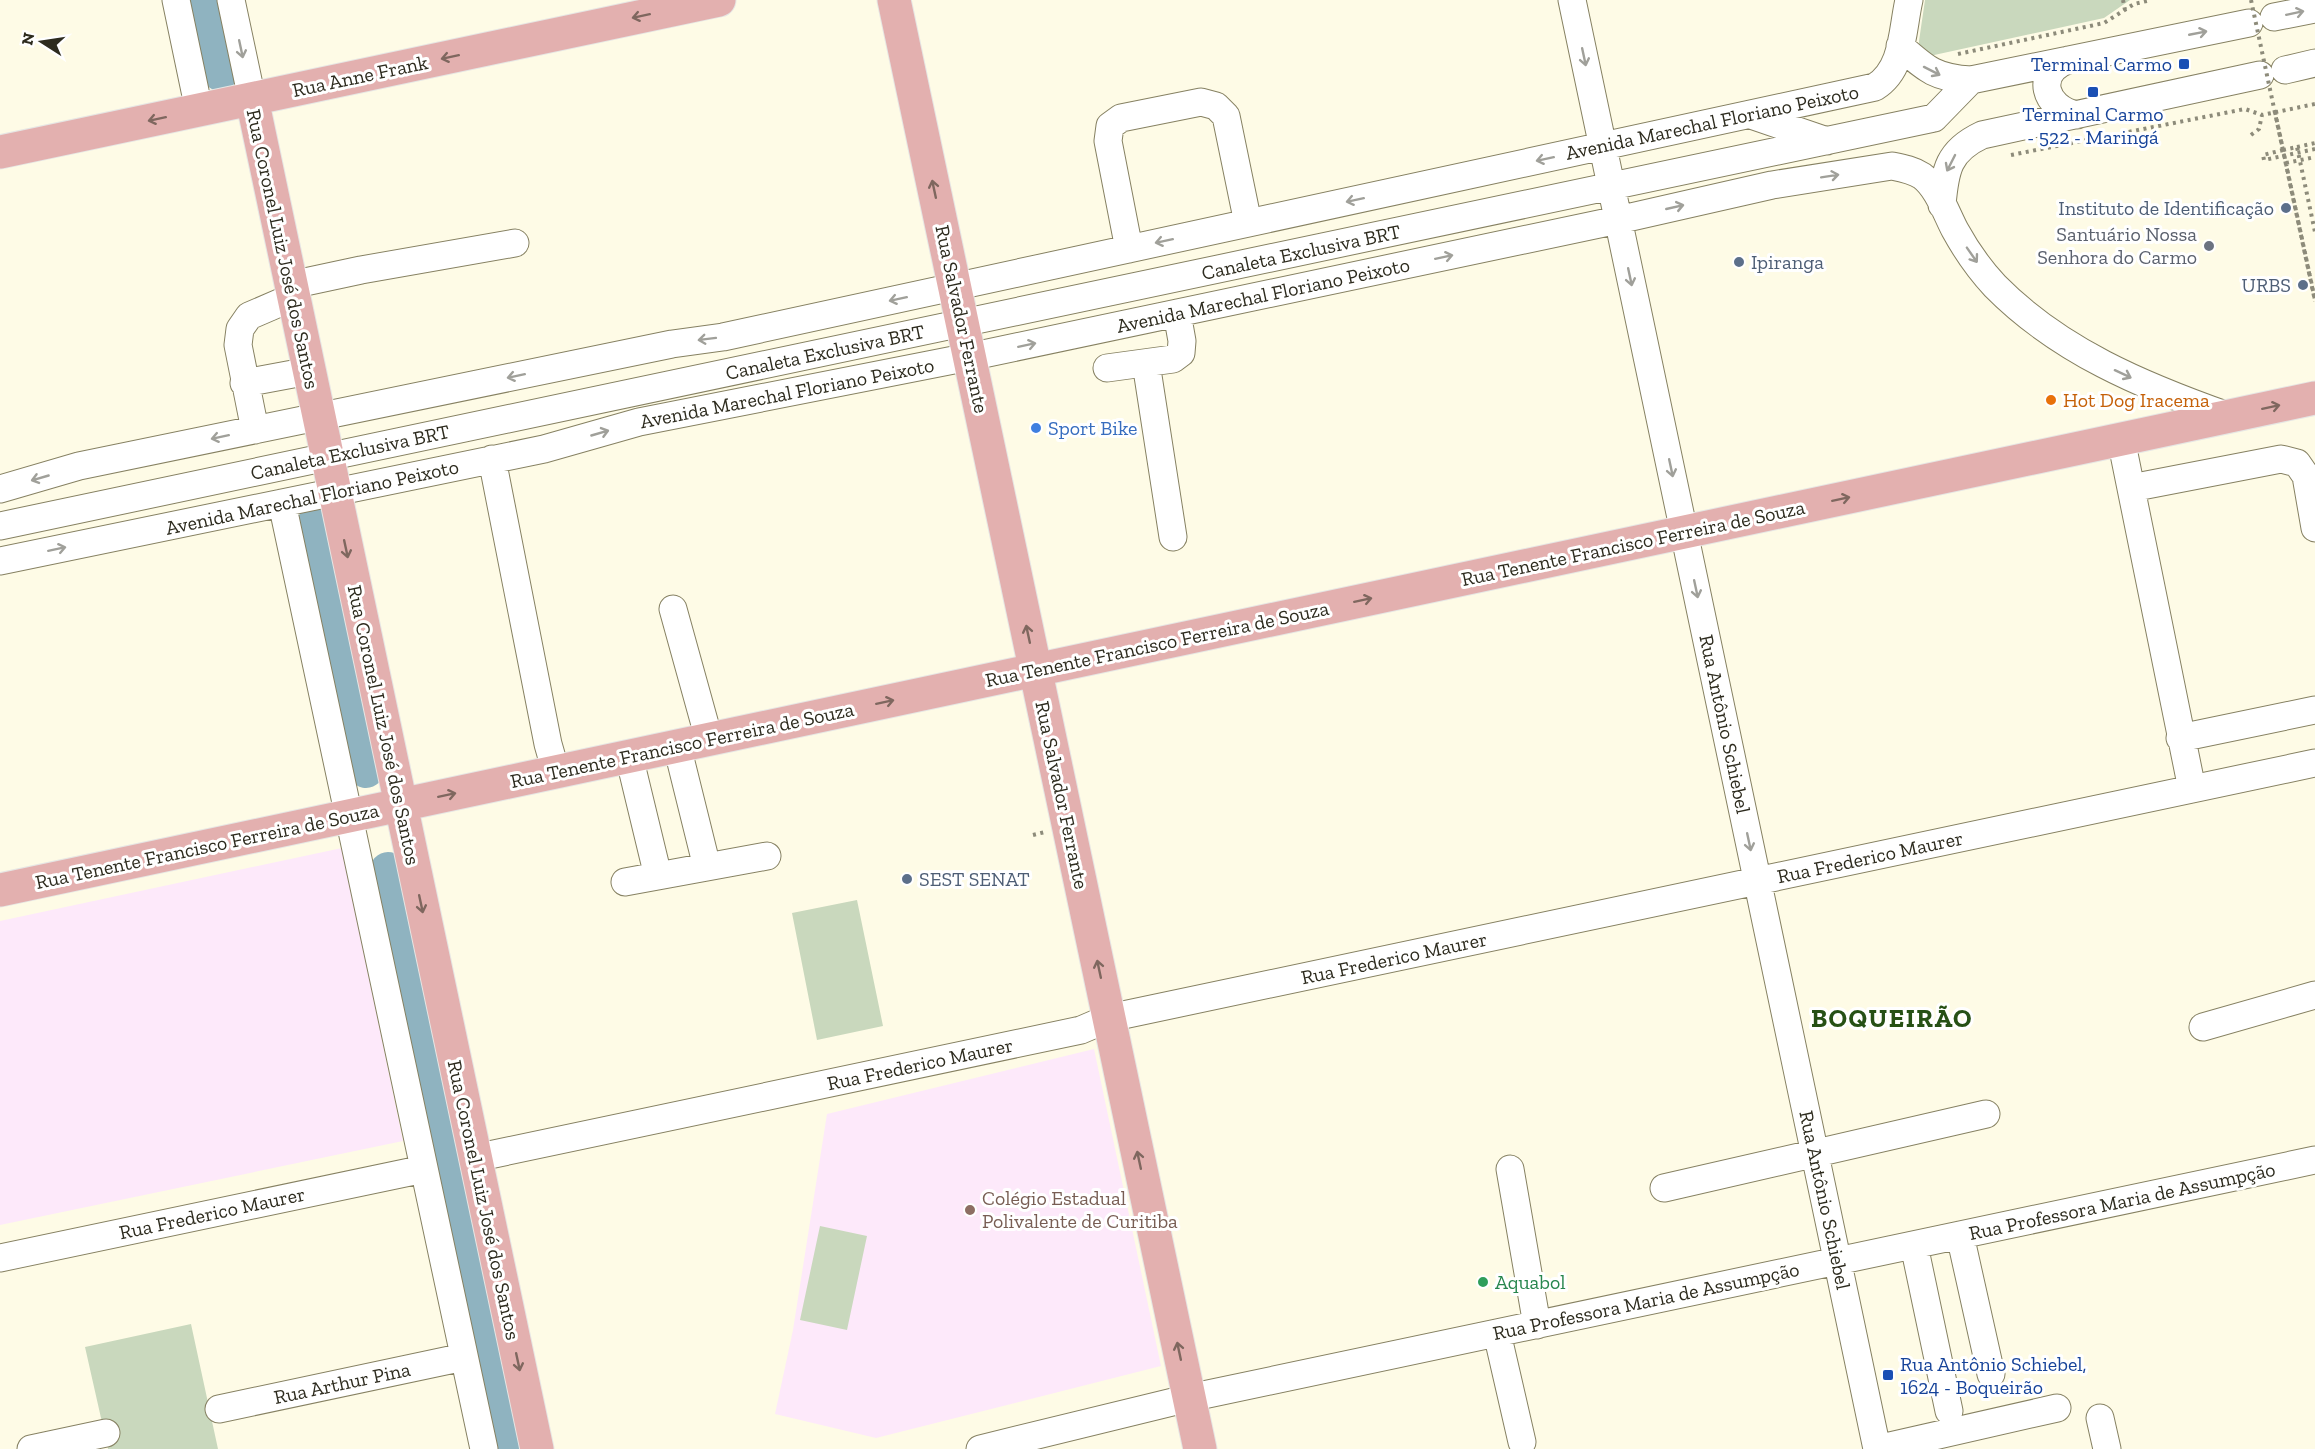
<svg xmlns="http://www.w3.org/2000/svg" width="2315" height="1449" font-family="'Zilla Slab',serif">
<rect width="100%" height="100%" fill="#fefbe6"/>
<!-- education -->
<path fill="#fde9fa" d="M 342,848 L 403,1141 L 0,1225 L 0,921 Z
M 1094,1049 L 1161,1366 L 876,1438 L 775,1414 L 793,1330 L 827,1114 Z"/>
<!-- green -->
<path fill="#c9d8bd" d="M 1925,0 L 2130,0 L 2104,18 L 1925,57 L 1919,49 L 1919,41 Z
M 857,900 L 883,1026 L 817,1040 L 792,913 Z
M 820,1226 L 867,1236 L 847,1330 L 800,1320 Z
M 191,1324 L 218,1449 L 108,1449 L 85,1347 Z"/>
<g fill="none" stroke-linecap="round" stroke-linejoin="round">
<!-- river -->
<path stroke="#8fb3c0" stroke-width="36" d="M 205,0 L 220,73
M 314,525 L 366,770
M 388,870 L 510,1449"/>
<defs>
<path id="minor" d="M 176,0 L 199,110
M 231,0 L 252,99
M 1572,0 L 1877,1449
M 2274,17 L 2315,9
M 1900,46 C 1926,69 1935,78 1971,80 L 2249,23
M 2068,60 C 2034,73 2044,108 2077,115
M 2285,70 L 2315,63
M 1751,115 L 1827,141
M 1934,118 L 1971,80
M 1942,205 C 1945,170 1948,151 1982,135 L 2260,75
M 1129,249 L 1108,141 L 1110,126 L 1121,118 L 1201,102 L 1216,106 L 1226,116 L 1248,223
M 291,285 L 361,270 L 515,243
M 1146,363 L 1173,537
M 1107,368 L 1173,359 L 1181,353 L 1182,341 L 1177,313
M 244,383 L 309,371
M 255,430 L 238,345 L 240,329 L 249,316 L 293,297
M 2121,439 L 2192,789
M 492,459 L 548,744 L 556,772
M 2131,488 L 2281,459 L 2297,463 L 2306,476 L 2315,528
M 0,489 L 79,466 L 672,344 L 723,337 L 1875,87 C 1904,69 1902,30 1909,0
M 282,503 L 484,1449
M 0,526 L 1934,118
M 0,561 L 544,449 L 639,422 L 969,357 L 1618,220 L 1772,185 L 1892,166 C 1902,168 1913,170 1922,176 C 1938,188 1946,213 1955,230 C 1966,250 1980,270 1995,286 C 2059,351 2143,386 2228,416
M 673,609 L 709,739
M 2180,738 L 2315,710
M 677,746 L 707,867
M 629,756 L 658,876
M 625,882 L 767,856
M 2203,1027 L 2315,995
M 475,1158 L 1081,1030 L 1109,1018 L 2315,763
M 1510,1169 L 1537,1325
M 1664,1188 L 1986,1114
M 1960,1235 L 1991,1374
M 1914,1245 L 1949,1411
M 0,1258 L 424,1169
M 1497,1333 L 1522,1442
M 219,1409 L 464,1357
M 2100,1418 L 2107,1449
M 31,1449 L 106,1433
M 980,1449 L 1189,1398 L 2315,1160
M 1877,1449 L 2057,1408"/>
<path id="major" d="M 894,0 L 1200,1449
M 252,99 L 537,1449
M 0,152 L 719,0
M 0,890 L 2315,398"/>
</defs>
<!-- minor casing -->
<use href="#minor" stroke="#868162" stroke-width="29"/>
<!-- major casing -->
<use href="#major" stroke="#e6e6e4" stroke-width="35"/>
<!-- path -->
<path stroke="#8d8b7a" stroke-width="4" stroke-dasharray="3 4.5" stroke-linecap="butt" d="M 2123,0 L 2125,10
M 1958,54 L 2104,23 L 2134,4 L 2151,0
M 2275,112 L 2315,300
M 2251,135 L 2259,129 L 2262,115
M 2297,147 L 2315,143
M 2283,150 L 2263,155 L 2264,160 L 2315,149
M 2011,155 L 2245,109 L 2262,115 L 2315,104
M 2286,163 L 2315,157
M 1033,835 L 1045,832"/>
<!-- minor -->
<use href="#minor" stroke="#fff" stroke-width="27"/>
<!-- major -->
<use href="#major" stroke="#e3b0af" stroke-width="33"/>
<!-- path-bridge -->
<path stroke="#8d8b7a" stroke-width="4" stroke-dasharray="3 4.5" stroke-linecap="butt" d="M 2251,0 L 2315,301
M 2283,150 L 2297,147 L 2315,232"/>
</g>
<!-- one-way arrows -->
<defs><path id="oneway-shaft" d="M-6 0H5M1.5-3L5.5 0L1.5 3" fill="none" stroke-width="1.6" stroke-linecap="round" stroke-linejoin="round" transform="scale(1.5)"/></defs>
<g stroke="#a0a09a">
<use href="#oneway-shaft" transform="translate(2295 13) rotate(-12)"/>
<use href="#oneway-shaft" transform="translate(2198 33) rotate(-11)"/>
<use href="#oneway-shaft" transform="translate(241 49) rotate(78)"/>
<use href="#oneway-shaft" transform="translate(1584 57) rotate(78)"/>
<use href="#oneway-shaft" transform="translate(1932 71) rotate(27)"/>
<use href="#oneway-shaft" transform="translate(1545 159) rotate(168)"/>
<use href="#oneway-shaft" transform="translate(1951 163) rotate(117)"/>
<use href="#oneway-shaft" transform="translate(1830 176) rotate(-9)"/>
<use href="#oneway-shaft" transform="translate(1355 200) rotate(168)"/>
<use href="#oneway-shaft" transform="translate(1675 207) rotate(-13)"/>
<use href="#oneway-shaft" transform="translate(1164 241) rotate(168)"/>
<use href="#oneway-shaft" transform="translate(1972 255) rotate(55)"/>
<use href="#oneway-shaft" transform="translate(1444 257) rotate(-12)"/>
<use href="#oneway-shaft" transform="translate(1630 277) rotate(78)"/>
<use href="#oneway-shaft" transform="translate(898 299) rotate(168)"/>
<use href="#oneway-shaft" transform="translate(707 339) rotate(173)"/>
<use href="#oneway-shaft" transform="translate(1027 345) rotate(-12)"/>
<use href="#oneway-shaft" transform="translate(2123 374) rotate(25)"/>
<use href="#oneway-shaft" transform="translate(516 376) rotate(168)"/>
<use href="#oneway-shaft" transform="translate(600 433) rotate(-16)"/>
<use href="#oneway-shaft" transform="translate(220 437) rotate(168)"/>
<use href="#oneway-shaft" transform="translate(1671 468) rotate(78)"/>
<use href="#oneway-shaft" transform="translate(40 478) rotate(164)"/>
<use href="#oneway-shaft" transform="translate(57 549) rotate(-12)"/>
<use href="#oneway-shaft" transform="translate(1696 589) rotate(78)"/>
<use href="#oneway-shaft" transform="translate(1749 842) rotate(78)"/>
</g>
<g stroke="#7f675f">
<use href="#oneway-shaft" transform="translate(641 16) rotate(168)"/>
<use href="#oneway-shaft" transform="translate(450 57) rotate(168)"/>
<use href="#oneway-shaft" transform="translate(157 119) rotate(168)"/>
<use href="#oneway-shaft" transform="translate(934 189) rotate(-102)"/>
<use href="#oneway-shaft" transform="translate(2271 407) rotate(-12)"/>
<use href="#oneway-shaft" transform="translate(1841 499) rotate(-12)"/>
<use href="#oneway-shaft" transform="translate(346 549) rotate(78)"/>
<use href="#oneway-shaft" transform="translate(1363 600) rotate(-12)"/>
<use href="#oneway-shaft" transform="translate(1028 634) rotate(-102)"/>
<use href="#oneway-shaft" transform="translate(885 702) rotate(-12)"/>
<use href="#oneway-shaft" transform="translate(447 795) rotate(-12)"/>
<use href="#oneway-shaft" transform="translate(421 904) rotate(78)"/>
<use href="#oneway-shaft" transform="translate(1099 969) rotate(-102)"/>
<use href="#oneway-shaft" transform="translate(1139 1160) rotate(-102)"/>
<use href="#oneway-shaft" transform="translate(1179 1351) rotate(-102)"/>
<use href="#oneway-shaft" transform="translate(518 1362) rotate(78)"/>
</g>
<!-- markers -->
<g fill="#1a4fb4" stroke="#fff" stroke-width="2">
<rect x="2178" y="58" width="12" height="12" rx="3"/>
<rect x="2087" y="86" width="12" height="12" rx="3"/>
<rect x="1882" y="1369" width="12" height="12" rx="3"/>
</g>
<g fill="#5c6f8a" stroke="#fff" stroke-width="2">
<circle cx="2286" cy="208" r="6"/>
<circle cx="1739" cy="262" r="6"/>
<circle cx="2303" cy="285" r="6"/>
<circle cx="907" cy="879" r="6"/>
</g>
<circle fill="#6b7280" stroke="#fff" stroke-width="2" cx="2209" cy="246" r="6"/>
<circle fill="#e8710a" stroke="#fff" stroke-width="2" cx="2051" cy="400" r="6"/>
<circle fill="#3f7fe0" stroke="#fff" stroke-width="2" cx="1036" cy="428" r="6"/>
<circle fill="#8d6e63" stroke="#fff" stroke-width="2" cx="970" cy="1210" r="6"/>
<circle fill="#2e9e5b" stroke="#fff" stroke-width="2" cx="1483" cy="1282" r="6"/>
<g text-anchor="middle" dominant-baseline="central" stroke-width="6" stroke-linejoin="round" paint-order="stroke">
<!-- transit labels -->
<g font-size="20" fill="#164399" stroke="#fff" text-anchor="end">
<text x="2172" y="64">Terminal Carmo</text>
<text x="2093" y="114" text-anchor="middle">Terminal Carmo<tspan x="2093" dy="23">- 522 - Maringá</tspan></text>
<text x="1900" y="1364" text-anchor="start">Rua Antônio Schiebel,<tspan x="1900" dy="23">1624 - Boqueirão</tspan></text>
</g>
<!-- street labels -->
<g font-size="20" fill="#2d2b1e" stroke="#fff">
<text transform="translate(360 76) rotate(-12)">Rua Anne Frank</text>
<text transform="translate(1712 122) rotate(-12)">Avenida Marechal Floriano Peixoto</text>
<text transform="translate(283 249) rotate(78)">Rua Coronel Luiz José dos Santos</text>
<text transform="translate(1301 252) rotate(-12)">Canaleta Exclusiva BRT</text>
<text transform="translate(1263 295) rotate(-12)">Avenida Marechal Floriano Peixoto</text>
<text transform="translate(962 319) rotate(78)">Rua Salvador Ferrante</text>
<text transform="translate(825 352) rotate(-12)">Canaleta Exclusiva BRT</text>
<text transform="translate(787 393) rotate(-11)">Avenida Marechal Floriano Peixoto</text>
<text transform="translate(350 452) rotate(-12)">Canaleta Exclusiva BRT</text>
<text transform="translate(312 497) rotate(-12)">Avenida Marechal Floriano Peixoto</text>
<text transform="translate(1633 543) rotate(-12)">Rua Tenente Francisco Ferreira de Souza</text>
<text transform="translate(1157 644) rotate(-12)">Rua Tenente Francisco Ferreira de Souza</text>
<text transform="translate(1725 724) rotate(78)">Rua Antônio Schiebel</text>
<text transform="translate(384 725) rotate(78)">Rua Coronel Luiz José dos Santos</text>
<text transform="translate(682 745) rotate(-12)">Rua Tenente Francisco Ferreira de Souza</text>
<text transform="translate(1062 795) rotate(78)">Rua Salvador Ferrante</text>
<text transform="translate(207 846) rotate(-12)">Rua Tenente Francisco Ferreira de Souza</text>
<text transform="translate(1870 857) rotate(-12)">Rua Frederico Maurer</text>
<text transform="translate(1394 958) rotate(-12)">Rua Frederico Maurer</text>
<text transform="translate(920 1064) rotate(-12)">Rua Frederico Maurer</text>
<text transform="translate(484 1200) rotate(78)">Rua Coronel Luiz José dos Santos</text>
<text transform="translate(1825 1200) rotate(78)">Rua Antônio Schiebel</text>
<text transform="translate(2122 1201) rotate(-12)">Rua Professora Maria de Assumpção</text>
<text transform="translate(212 1213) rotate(-12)">Rua Frederico Maurer</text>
<text transform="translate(1646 1301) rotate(-12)">Rua Professora Maria de Assumpção</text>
<text transform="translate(342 1383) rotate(-12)">Rua Arthur Pina</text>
</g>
<!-- service labels -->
<g font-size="20" fill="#4e5e75" stroke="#fff" text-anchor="end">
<text x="2274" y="208">Instituto de Identificação</text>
<text x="1751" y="262" text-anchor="start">Ipiranga</text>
<text x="2291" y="285">URBS</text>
<text x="919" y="879" text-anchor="start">SEST SENAT</text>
</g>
<!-- worship labels -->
<g font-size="20" fill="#5b616d" stroke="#fff" text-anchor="end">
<text x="2197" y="234">Santuário Nossa<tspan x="2197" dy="23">Senhora do Carmo</tspan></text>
</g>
<!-- food labels -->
<g font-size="20" fill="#c56008" stroke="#fff" text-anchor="start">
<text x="2063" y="400">Hot Dog Iracema</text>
</g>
<!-- shop labels -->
<g font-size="20" fill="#366cbe" stroke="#fff" text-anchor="start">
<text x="1048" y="428">Sport Bike</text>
</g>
<!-- education labels -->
<g font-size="20" fill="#785e54" stroke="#fff" text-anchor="start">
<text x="982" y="1198">Colégio Estadual<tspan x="982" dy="23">Polivalente de Curitiba</tspan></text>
</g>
<!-- leisure labels -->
<g font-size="20" fill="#27864d" stroke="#fff" text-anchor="start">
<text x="1495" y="1282">Aquabol</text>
</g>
<!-- district labels -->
<g font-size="26" font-weight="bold" letter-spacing="1.5" fill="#265015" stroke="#fff">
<text x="1892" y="1018">BOQUEIRÃO</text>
</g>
</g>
<!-- north arrow -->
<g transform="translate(42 42) rotate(282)" stroke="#ffffff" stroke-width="4.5" paint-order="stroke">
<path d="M0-4.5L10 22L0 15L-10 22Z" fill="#2d2b1e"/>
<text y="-9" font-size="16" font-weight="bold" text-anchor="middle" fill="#2d2b1e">N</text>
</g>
</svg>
